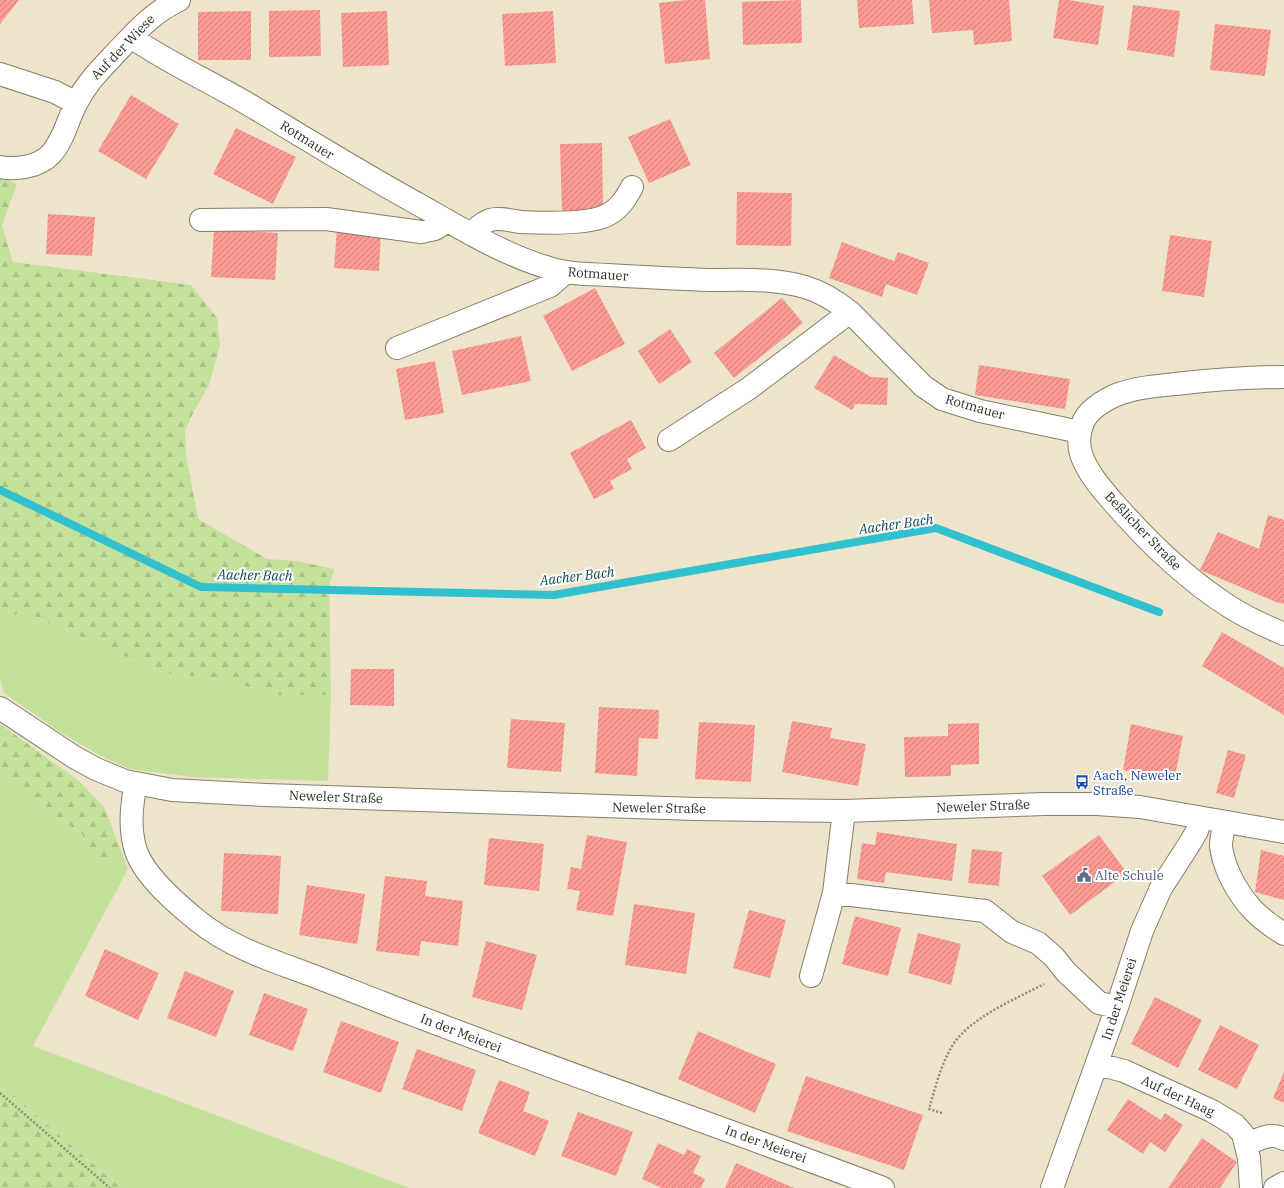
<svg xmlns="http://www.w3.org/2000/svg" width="1284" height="1188" font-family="'IBM Plex Serif',serif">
<defs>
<pattern id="forest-firs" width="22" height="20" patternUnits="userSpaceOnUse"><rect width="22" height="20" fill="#c4e19b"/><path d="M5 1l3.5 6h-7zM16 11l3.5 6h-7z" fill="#a9c185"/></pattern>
<pattern id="building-hatch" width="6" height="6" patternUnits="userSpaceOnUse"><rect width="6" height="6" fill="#fb9b93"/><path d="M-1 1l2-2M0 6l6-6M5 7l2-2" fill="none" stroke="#cc7f78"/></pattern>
</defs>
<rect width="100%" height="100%" fill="#ede4cb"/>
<!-- green -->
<path fill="#c4e19b" d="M 23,612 L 164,673 L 221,679 L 275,695 L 331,695 L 328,781 L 192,777 L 130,769 L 101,756 L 60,732 L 4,693 L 0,679 L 0,620 Z
M 0,779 L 82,834 L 95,866 L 112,864 L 120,848 L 128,869 L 33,1046 L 409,1188 L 121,1188 L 0,1084 Z"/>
<!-- forest -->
<path fill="url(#forest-firs)" d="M 0,177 L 17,184 L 2,225 L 13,262 L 191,285 L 217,318 L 220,345 L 209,385 L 192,415 L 185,431 L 186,455 L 198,519 L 267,559 L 297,561 L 334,569 L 329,586 L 331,695 L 275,695 L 221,679 L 164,673 L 23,612 L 0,620 Z
M 0,724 L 79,781 L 104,807 L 120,848 L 112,864 L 95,866 L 82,834 L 0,779 Z
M 0,1084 L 121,1188 L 0,1188 Z"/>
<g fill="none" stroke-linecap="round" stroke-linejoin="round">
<!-- stream -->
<path stroke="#31c0ce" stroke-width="8" d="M 0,490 L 201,587 L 554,595 L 936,528 L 1159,612"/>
</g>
<!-- building -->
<path fill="url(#building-hatch)" d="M 0,0 L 19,0 L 0,24 Z
M 687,0 L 705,0 L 710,59 L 665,64 L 659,3 Z
M 801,0 L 802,43 L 743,45 L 742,2 Z
M 857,0 L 912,0 L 914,24 L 859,28 Z
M 929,0 L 1009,0 L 1012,41 L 974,45 L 973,30 L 932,33 Z
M 1059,0 L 1069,0 L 1104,6 L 1098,45 L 1053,38 Z
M 1133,5 L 1180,11 L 1174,57 L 1127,50 Z
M 320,10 L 321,56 L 269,57 L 269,11 Z
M 251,11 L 251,60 L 198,60 L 198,12 Z
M 387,11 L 389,65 L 343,67 L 341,13 Z
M 553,11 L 556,63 L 505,66 L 502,14 Z
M 1215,24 L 1271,30 L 1265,76 L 1210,70 Z
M 131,95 L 179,124 L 146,179 L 98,151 Z
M 670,119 L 691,165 L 649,183 L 628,137 Z
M 236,128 L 296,157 L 273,204 L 213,174 Z
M 602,143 L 603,210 L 562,211 L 560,144 Z
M 737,192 L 792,193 L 791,246 L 736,245 Z
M 48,214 L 95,217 L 92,256 L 46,254 Z
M 214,229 L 278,233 L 275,280 L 211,277 Z
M 337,229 L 381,231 L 379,271 L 334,268 Z
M 1170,235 L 1212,241 L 1204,297 L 1162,291 Z
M 842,242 L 894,261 L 898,252 L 929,263 L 917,295 L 886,284 L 882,297 L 829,278 Z
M 595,288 L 625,344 L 572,371 L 543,316 Z
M 782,298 L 803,323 L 734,378 L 714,353 Z
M 670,329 L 692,362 L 659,384 L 638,351 Z
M 521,336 L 531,381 L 462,395 L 452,351 Z
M 834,355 L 871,377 L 888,378 L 887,405 L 855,404 L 852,410 L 814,388 Z
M 435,361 L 444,413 L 405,420 L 396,369 Z
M 979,365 L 1070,379 L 1065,409 L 975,395 Z
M 631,420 L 646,448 L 627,459 L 632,469 L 610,481 L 614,489 L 594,499 L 570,453 Z
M 1268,515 L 1284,520 L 1284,604 L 1276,602 L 1200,570 L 1218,532 L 1259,549 Z
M 1222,632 L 1284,668 L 1284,715 L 1202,666 Z
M 351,669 L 394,669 L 394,706 L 350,705 Z
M 599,707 L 659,710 L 658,739 L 639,738 L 637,776 L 595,773 Z
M 511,719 L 565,723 L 561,772 L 507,768 Z
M 792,721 L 832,728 L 830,738 L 866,744 L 858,786 L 782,772 Z
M 699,722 L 755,725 L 751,782 L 695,779 Z
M 979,723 L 979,764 L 951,765 L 951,776 L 905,777 L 904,737 L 948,736 L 948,724 Z
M 1131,724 L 1183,736 L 1174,781 L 1123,770 Z
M 1228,750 L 1246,755 L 1234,798 L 1216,793 Z
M 877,832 L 957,844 L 952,881 L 886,872 L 884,883 L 857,879 L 862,843 L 875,845 Z
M 587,835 L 627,842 L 613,916 L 576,910 L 580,891 L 567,889 L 571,867 L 581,869 Z
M 1099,835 L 1127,873 L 1070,915 L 1042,876 Z
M 489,838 L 544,844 L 539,891 L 484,885 Z
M 972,849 L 1002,852 L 999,886 L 968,883 Z
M 1261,850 L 1284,856 L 1284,900 L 1255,892 Z
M 224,853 L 281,856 L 278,914 L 221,911 Z
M 385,876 L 427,881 L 425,896 L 463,901 L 458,946 L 421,941 L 419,956 L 376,951 Z
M 307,885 L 365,894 L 357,944 L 299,935 Z
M 634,904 L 695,913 L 686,974 L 625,965 Z
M 749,910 L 786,920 L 770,978 L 733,968 Z
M 855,916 L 901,928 L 888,976 L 842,964 Z
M 918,933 L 961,944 L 951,985 L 908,973 Z
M 486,941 L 537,955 L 522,1010 L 472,997 Z
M 105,949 L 159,973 L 138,1020 L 85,996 Z
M 185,971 L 234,991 L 216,1037 L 167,1018 Z
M 264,993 L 308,1009 L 293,1051 L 249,1035 Z
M 1155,997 L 1202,1020 L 1178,1068 L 1131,1044 Z
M 341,1021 L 399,1042 L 381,1093 L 323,1072 Z
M 1220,1025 L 1259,1045 L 1237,1089 L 1198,1070 Z
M 698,1031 L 776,1064 L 755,1113 L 678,1079 Z
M 417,1049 L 476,1070 L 462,1111 L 402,1089 Z
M 1284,1072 L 1284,1103 L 1273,1098 Z
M 806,1076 L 923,1115 L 904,1170 L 787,1131 Z
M 499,1080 L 530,1092 L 523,1111 L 549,1121 L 535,1156 L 478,1133 Z
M 1128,1099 L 1161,1120 L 1165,1113 L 1183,1125 L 1165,1152 L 1150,1142 L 1143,1154 L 1107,1130 Z
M 578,1112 L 633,1132 L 616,1176 L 561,1156 Z
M 1202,1138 L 1237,1162 L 1220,1188 L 1168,1188 Z
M 658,1143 L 684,1155 L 687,1149 L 701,1156 L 693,1173 L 705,1179 L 701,1188 L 662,1188 L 642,1179 Z
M 736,1163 L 794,1188 L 725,1188 Z"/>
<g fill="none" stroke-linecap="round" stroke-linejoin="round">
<defs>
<path id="minor" d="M 131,37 C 171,65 216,84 258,110 C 313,143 368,177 425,208 C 465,231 505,255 549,268 C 568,274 588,274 608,275 C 642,277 676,279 711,280 C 741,280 775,278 805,287 C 822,292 836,301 850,312 L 923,386 L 942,399 L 980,411 L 1080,432
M 0,74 L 55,92 L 76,103
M 0,167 C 16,170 39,167 51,154 C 64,140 68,118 77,102 C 86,84 99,71 112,57 C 134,34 150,14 179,0
M 201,220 L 326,219 L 421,232 L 435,229 L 448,221
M 471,234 C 477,228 482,223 490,220 C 500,217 511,221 521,222 C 541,223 591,225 609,214 C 620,208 626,198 632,187
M 397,348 L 550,286 L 565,273
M 669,440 L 748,389 L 850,312
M 136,784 C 131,806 129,829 136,851 C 145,877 177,904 198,921 C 229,946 267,959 303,972 C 330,982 357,993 383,1003 C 549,1068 717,1125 883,1188
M 1225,822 C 1223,830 1221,838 1221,846 C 1222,856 1226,867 1230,876 C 1244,904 1258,918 1284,934
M 834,893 L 985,911 L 1012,932 L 1038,943 L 1054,957 L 1066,972 L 1099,1003 L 1117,1007
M 811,976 L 834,893 L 844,811
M 1097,1064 L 1124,1071 L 1212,1111 L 1235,1125 L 1243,1134 L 1249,1158 L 1251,1188
M 1246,1145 C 1258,1139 1271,1132 1284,1139
M 1052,1188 L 1117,1007 L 1142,931 L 1161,888 L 1190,843 L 1197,831 L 1201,818
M 1275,1188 L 1284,1183"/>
<path id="major" d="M 1284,377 C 1248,377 1211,380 1175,384 C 1155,386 1134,388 1116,395 C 1107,399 1097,405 1090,412 C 1080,422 1077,440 1081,454 C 1087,472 1101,488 1113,502 C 1147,541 1186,579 1230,607 C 1247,618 1265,626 1284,634
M 0,708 L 74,757 L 96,769 L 125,781 L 172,790 L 266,795 L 696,809 L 844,811 L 1044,804 L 1097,804 L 1140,807 L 1284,832"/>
</defs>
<!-- minor casing -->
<use href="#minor" stroke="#867e68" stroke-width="24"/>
<!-- major casing -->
<use href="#major" stroke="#867e68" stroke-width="24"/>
<!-- path -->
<path stroke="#918b7a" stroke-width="2.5" stroke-dasharray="2 2" stroke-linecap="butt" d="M 0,1093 L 110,1188
M 942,1113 L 929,1109 C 935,1089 940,1067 951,1048 C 968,1018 1014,1000 1044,984"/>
<!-- minor -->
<use href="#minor" stroke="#fff" stroke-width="22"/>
<!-- major -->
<use href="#major" stroke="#fff" stroke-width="22"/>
</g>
<!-- icons -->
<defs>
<symbol id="bus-bare" viewBox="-9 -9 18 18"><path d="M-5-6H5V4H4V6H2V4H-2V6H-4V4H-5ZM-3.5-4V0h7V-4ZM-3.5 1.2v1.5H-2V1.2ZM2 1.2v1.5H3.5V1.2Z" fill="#1a4fb4" stroke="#fff" stroke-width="2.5" paint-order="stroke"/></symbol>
<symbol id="civic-bare" viewBox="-9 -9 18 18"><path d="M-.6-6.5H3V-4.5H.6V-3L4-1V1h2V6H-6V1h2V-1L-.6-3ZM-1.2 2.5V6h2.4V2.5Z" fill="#5c6f8a" stroke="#fff" stroke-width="2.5" paint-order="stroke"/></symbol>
</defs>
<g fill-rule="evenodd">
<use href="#bus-bare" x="1072" y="772" width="20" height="20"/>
<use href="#civic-bare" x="1074" y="865" width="20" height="20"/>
</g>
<g text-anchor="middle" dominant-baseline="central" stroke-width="4" stroke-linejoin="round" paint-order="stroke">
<!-- street labels -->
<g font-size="13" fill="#302d23" stroke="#fff">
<text transform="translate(123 47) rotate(-46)">Auf der Wiese</text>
<text transform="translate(307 140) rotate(32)">Rotmauer</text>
<text transform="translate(598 274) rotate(4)">Rotmauer</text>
<text transform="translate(975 407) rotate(16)">Rotmauer</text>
<text transform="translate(1143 531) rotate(46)">Beßlicher Straße</text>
<text transform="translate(336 797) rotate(2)">Neweler Straße</text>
<text transform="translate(983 806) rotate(-2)">Neweler Straße</text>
<text transform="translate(659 808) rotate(1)">Neweler Straße</text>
<text transform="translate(1119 999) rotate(-72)">In der Meierei</text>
<text transform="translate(461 1033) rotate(21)">In der Meierei</text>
<text transform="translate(1178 1096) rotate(25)">Auf der Haag</text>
<text transform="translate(766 1144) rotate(20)">In der Meierei</text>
</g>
<!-- transit labels -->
<g font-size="13" fill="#164399" stroke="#fff" text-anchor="start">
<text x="1093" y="775">Aach, Neweler<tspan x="1093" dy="15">Straße</tspan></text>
</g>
<!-- service labels -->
<g font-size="13" fill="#4e5e75" stroke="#fff" text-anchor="start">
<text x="1095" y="875">Alte Schule</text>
</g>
<!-- water labels -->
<g font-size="14" font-style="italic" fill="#0e4a50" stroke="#fff">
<text transform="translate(896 524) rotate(-8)">Aacher Bach</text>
<text transform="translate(255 575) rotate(1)">Aacher Bach</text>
<text transform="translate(577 576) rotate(-7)">Aacher Bach</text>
</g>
</g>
</svg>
